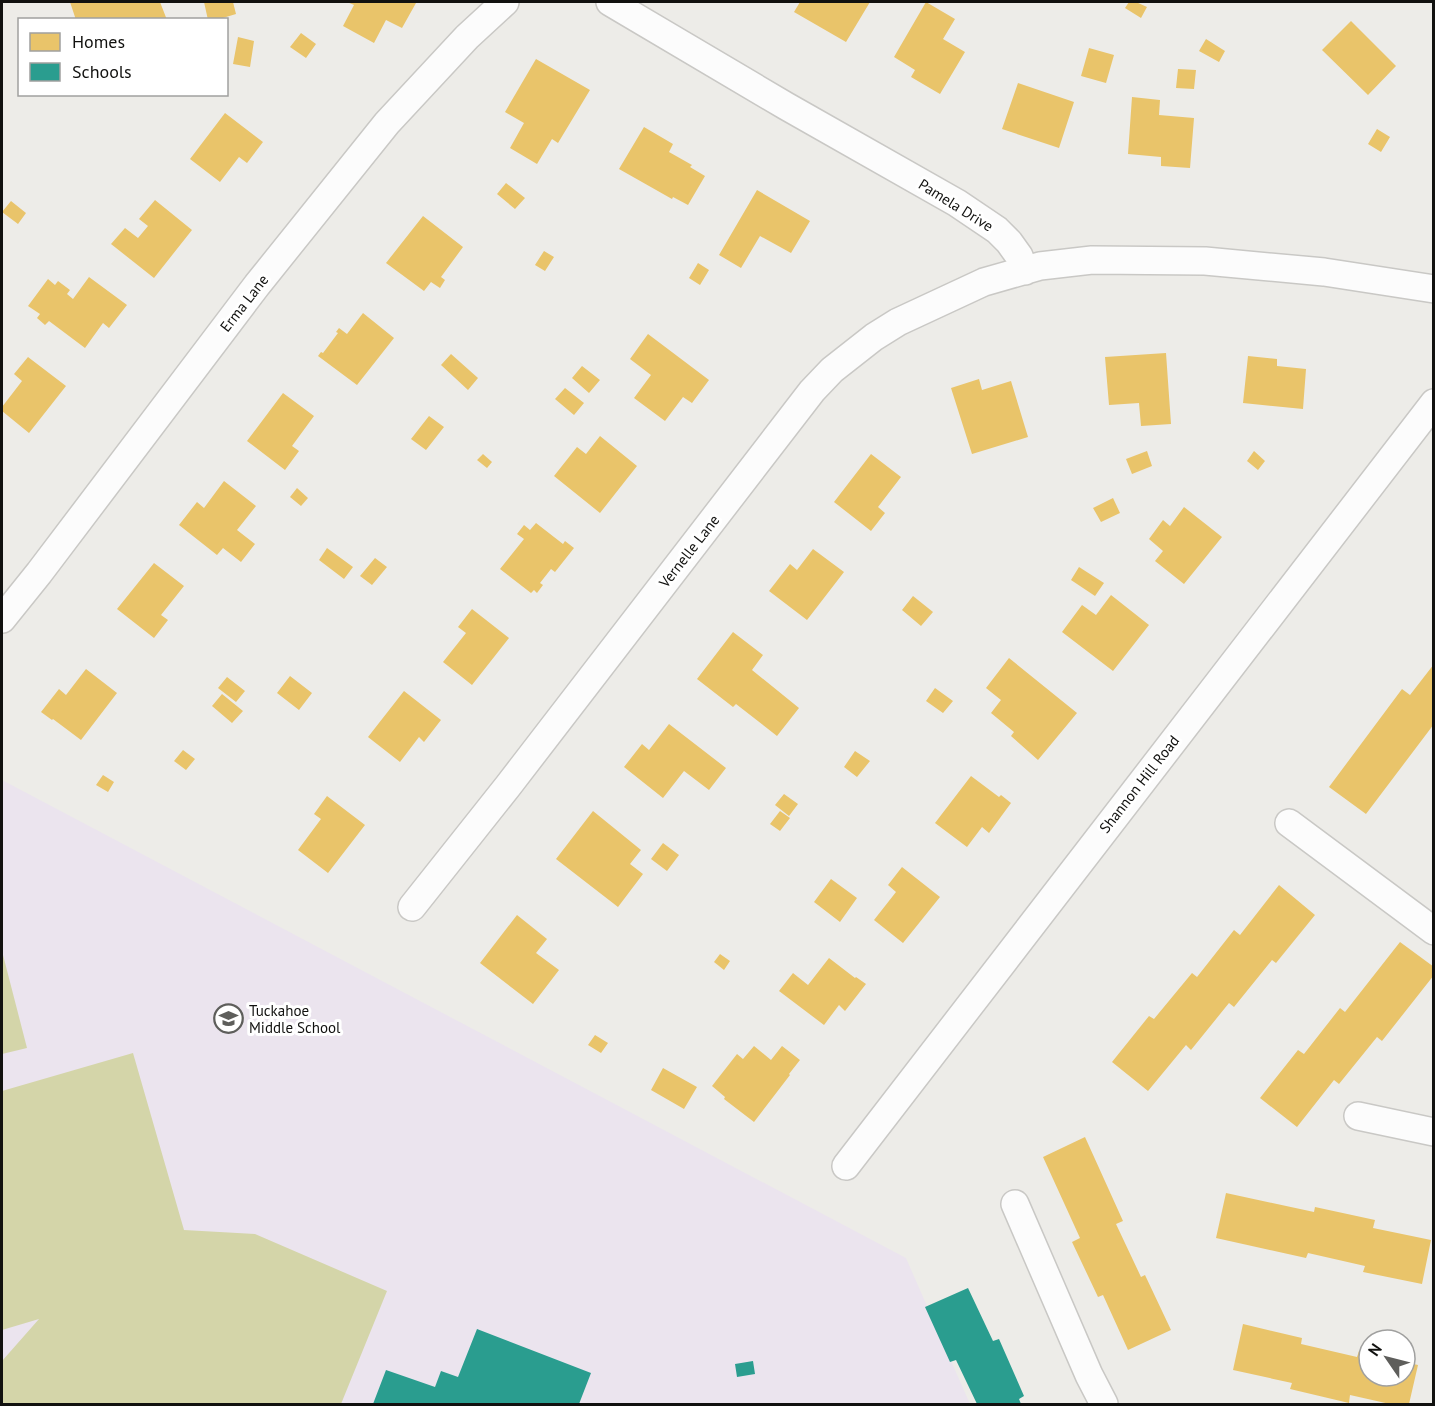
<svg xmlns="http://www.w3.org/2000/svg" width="1435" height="1406" font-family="'PT Sans',sans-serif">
<rect width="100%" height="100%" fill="#edece8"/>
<!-- education -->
<path fill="#ebe4ee" d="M 2,780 L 906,1258 L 970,1404 L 2,1404 Z"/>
<!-- green -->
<path fill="#d4d5a9" d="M 2,951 L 27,1048 L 2,1054 Z
M 133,1053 L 184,1230 L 255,1234 L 387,1291 L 341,1404 L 2,1404 L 2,1361 L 39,1319 L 2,1330 L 2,1091 Z"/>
<!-- homes -->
<path fill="#e9c46a" d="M 70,2 L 160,2 L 167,20 L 76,20 Z
M 204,2 L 233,2 L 236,14 L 216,20 L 208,20 Z
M 347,2 L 414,2 L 416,3 L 402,28 L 386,20 L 374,43 L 343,26 L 354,5 Z
M 800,2 L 870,2 L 846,42 L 794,12 Z
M 926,2 L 955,19 L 943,39 L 965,52 L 940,94 L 911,77 L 915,70 L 894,57 Z
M 1129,2 L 1136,2 L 1147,7 L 1141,18 L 1125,8 Z
M 1351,21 L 1396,66 L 1368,95 L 1322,50 Z
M 301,33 L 316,44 L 306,58 L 290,47 Z
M 238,37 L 254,41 L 250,67 L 233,64 Z
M 1206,39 L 1225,51 L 1219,62 L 1199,51 Z
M 1089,48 L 1114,55 L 1106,83 L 1081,76 Z
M 536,59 L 590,90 L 558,143 L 552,139 L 537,164 L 510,148 L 524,123 L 505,112 Z
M 1178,69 L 1196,70 L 1194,89 L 1176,88 Z
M 1018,83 L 1074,102 L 1059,148 L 1002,129 Z
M 1132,97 L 1160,100 L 1159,115 L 1194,118 L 1190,168 L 1161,166 L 1161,157 L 1128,154 Z
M 225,113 L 263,142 L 247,163 L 239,157 L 220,182 L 190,159 Z
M 644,127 L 673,144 L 669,152 L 692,165 L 690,167 L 705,176 L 688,205 L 673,197 L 672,199 L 619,169 Z
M 1377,129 L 1390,137 L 1381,152 L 1368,144 Z
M 506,183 L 525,198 L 515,209 L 497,194 Z
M 757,190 L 810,221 L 791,253 L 760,236 L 741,268 L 719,255 Z
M 155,200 L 192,230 L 154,278 L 111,244 L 125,228 L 138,238 L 148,226 L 139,219 Z
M 11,201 L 26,213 L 18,224 L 2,212 Z
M 423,216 L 463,247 L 441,277 L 445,280 L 440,288 L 431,282 L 424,291 L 386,263 Z
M 544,251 L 554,257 L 545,271 L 535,265 Z
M 698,263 L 709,270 L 700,285 L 689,278 Z
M 89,277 L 127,305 L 109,328 L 103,323 L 85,348 L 49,321 L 45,325 L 37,318 L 40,314 L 28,306 L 48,279 L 55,285 L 58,281 L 70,290 L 67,294 L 73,299 Z
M 363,313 L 394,338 L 357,385 L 318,356 L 321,352 L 323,353 L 338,333 L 336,332 L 339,328 L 347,334 Z
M 648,334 L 709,380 L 692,403 L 683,397 L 665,421 L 634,398 L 651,375 L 630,359 Z
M 1166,353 L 1171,424 L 1141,426 L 1139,403 L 1109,405 L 1105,357 Z
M 451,354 L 478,378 L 468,390 L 441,365 Z
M 1248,356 L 1277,359 L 1277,366 L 1306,369 L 1303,409 L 1243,403 Z
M 28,357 L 66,386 L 29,433 L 2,411 L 2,407 L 22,381 L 14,374 Z
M 582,366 L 600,380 L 589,393 L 572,378 Z
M 979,379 L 982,390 L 1011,381 L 1028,437 L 972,454 L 951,388 Z
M 565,388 L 584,403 L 574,415 L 555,399 Z
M 283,393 L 314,416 L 292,446 L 299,451 L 285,470 L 247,441 Z
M 429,416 L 444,427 L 426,450 L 411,439 Z
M 600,436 L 637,466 L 600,513 L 554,476 L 577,447 L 586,454 Z
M 1147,451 L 1152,466 L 1132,474 L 1126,459 Z
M 1254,451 L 1265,461 L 1258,470 L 1247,461 Z
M 483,454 L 492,462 L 487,468 L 477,460 Z
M 871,454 L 901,477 L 878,507 L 885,513 L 871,531 L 834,502 Z
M 224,481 L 256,506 L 237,530 L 255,544 L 241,562 L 223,548 L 217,555 L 179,525 L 197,502 L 204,508 Z
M 297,488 L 308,498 L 301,506 L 290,497 Z
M 1113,498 L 1120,513 L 1101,522 L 1093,508 Z
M 1184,507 L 1222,537 L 1184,584 L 1155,561 L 1163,551 L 1149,539 L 1163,520 L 1170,526 Z
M 536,523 L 563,544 L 565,541 L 574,548 L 555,572 L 551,569 L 540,583 L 543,585 L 537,593 L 534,590 L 531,593 L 500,569 L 524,539 L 517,534 L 524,525 L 530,530 Z
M 327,548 L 353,567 L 344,579 L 319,560 Z
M 813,549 L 844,572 L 807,620 L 769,591 L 790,564 L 797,570 Z
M 375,558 L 387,567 L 372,585 L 360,576 Z
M 154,563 L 184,586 L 161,615 L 168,620 L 154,638 L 117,609 Z
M 1079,567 L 1104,583 L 1095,596 L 1071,580 Z
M 1111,595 L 1149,625 L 1113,671 L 1062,632 L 1082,605 L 1096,615 Z
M 913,596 L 933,612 L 921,626 L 902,610 Z
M 472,609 L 509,638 L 472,685 L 443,662 L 466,633 L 458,627 Z
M 733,632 L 763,655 L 752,670 L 799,708 L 777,736 L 736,704 L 733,707 L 697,679 Z
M 1009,658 L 1077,713 L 1038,760 L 1011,736 L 1014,732 L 991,713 L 1001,700 L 986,688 Z
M 1434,664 L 1434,724 L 1366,814 L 1329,787 L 1402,689 L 1410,695 Z
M 86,669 L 117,693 L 81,740 L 53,719 L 52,720 L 41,712 L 59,689 L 66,695 Z
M 290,676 L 312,693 L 299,710 L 277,693 Z
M 227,677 L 245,691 L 236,702 L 218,688 Z
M 935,688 L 953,701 L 943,713 L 926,701 Z
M 404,691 L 441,720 L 424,742 L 419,737 L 400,762 L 368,737 Z
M 222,694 L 243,711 L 232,723 L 212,706 Z
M 669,724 L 726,768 L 709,790 L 684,771 L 663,798 L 624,767 L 642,744 L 649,750 Z
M 183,750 L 195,759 L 186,770 L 174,761 Z
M 855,751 L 870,761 L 857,777 L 844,767 Z
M 103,775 L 114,782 L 108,792 L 96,785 Z
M 971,776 L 999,797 L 1001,795 L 1011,803 L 989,833 L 982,827 L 967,847 L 935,823 Z
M 784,794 L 798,804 L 789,816 L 775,805 Z
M 327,796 L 365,825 L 328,873 L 298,850 L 321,819 L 314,814 Z
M 593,811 L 641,850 L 630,864 L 643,874 L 618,907 L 556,859 Z
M 780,811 L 790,818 L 780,831 L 770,824 Z
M 663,843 L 679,855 L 667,871 L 651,859 Z
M 902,867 L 940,897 L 903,943 L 874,920 L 896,892 L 888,885 Z
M 831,879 L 857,898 L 840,922 L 814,902 Z
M 1279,885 L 1315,915 L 1276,963 L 1272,960 L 1234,1007 L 1229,1003 L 1191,1050 L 1186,1045 L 1148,1091 L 1112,1062 L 1149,1016 L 1154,1019 L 1192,973 L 1197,977 L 1234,930 L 1240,935 Z
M 517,915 L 547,939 L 536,953 L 559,970 L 533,1004 L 480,963 Z
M 1400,942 L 1434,967 L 1434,975 L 1382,1041 L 1377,1037 L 1339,1084 L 1334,1080 L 1297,1127 L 1260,1098 L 1298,1050 L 1304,1054 L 1340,1008 L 1345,1012 Z
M 720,954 L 730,961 L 724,970 L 714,962 Z
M 829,958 L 855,978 L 856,977 L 866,984 L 845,1011 L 839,1005 L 824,1025 L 779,991 L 793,973 L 808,985 Z
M 595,1035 L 608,1043 L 601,1053 L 588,1045 Z
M 754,1046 L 771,1060 L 782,1046 L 800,1060 L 789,1074 L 790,1075 L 754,1122 L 724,1099 L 725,1097 L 712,1086 L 737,1054 L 743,1059 Z
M 663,1068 L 697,1087 L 684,1109 L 651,1090 Z
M 1085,1137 L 1123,1221 L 1116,1224 L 1141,1277 L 1145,1275 L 1171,1330 L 1128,1350 L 1103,1295 L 1098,1297 L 1072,1242 L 1080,1238 L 1043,1157 Z
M 1226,1193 L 1314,1212 L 1315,1207 L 1375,1220 L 1373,1228 L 1431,1240 L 1422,1284 L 1363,1272 L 1365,1266 L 1308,1253 L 1306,1258 L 1216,1238 Z
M 1243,1324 L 1302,1338 L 1301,1344 L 1357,1357 L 1359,1351 L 1369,1353 L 1369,1376 L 1405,1376 L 1405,1362 L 1418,1365 L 1409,1404 L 1390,1404 L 1350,1395 L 1349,1403 L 1290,1389 L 1292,1383 L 1233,1370 Z"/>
<!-- schools -->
<path fill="#2a9d8f" d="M 968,1288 L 993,1341 L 999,1339 L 1024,1396 L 1019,1399 L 1021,1404 L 977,1404 L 956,1360 L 950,1362 L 925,1307 Z
M 477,1329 L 591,1373 L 579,1404 L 373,1404 L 386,1370 L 435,1387 L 441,1371 L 458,1377 Z
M 753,1361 L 755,1374 L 737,1377 L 735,1364 Z"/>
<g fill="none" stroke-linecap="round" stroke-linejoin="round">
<defs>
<path id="minor" d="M 610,2 L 786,106 L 957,203 L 997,230 L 1009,242 L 1019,256 L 1025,271
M 2,619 L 39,573 L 257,285 L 387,123 L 467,37 L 505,2
M 1289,823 L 1434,931
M 412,907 L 508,786 L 812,391 L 832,370 L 874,337 L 898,322 L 984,282 L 1040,266 L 1092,260 L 1205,261 L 1324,272 L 1434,289
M 1358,1116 L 1434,1132
M 846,1166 L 1434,403
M 1015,1204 L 1089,1375 L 1104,1404"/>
</defs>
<!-- minor casing -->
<use href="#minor" stroke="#c9c8c5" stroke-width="30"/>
<!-- minor -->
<use href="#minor" stroke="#fcfcfc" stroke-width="27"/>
</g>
<!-- icons -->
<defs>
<symbol id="school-ring" viewBox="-11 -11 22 22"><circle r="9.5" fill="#fff" stroke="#5e5e5b" stroke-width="1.5"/><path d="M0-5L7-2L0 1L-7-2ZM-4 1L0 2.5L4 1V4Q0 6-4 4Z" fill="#5e5e5b"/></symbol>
</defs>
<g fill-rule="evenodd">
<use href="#school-ring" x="212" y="1002" width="33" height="33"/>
</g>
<g text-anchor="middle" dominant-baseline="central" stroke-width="6" stroke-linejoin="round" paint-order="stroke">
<!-- street labels -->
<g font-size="15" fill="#11110f" stroke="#fff">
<text transform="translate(956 205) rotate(32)">Pamela Drive</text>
<text transform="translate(244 303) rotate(-52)">Erma Lane</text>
<text transform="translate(689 551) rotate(-52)">Vernelle Lane</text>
<text transform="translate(1139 784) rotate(-52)">Shannon Hill Road</text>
</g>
<!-- poi labels -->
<g font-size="15" fill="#11110f" stroke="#fff" text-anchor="start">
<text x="249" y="1010">Tuckahoe<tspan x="249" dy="17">Middle School</tspan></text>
</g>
</g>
<!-- border -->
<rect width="1435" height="1406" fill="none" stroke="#11110f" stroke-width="6"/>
<!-- legend -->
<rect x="18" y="18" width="210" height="78" fill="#ffffff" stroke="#a0a09f" stroke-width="1.5"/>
<rect x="30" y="33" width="30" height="18" fill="#e9c46a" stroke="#a0a09f" stroke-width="1.5"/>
<text x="72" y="48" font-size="18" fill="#11110f">Homes</text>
<rect x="30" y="63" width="30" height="18" fill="#2a9d8f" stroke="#a0a09f" stroke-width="1.5"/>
<text x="72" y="78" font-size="18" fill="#11110f">Schools</text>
<!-- north arrow -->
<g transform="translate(1387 1358) rotate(305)"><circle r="28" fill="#ffffff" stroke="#a0a09f" stroke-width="1.5"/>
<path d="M0-4.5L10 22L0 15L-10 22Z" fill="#5e5e5b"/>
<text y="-9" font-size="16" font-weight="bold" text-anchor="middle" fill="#11110f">N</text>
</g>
</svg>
